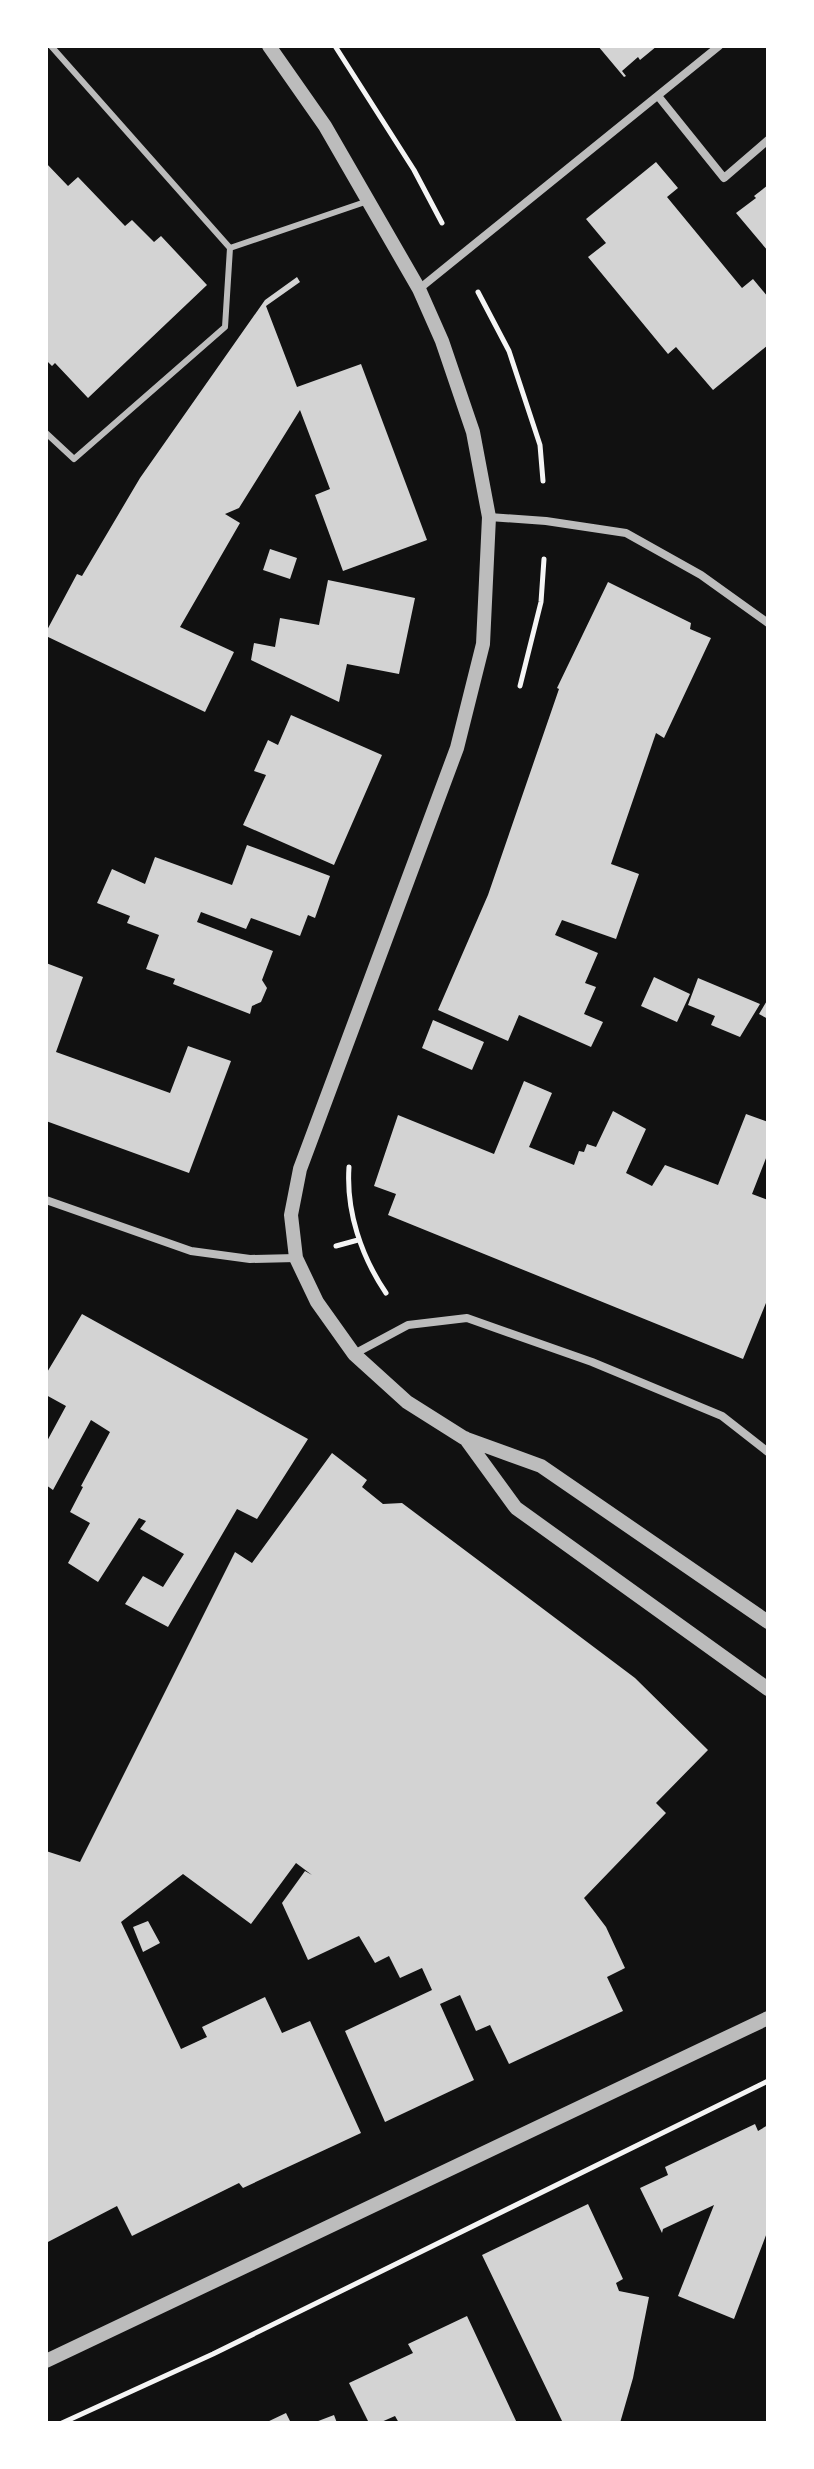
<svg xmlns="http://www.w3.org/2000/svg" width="814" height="2469" font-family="'Archivo Narrow',sans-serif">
<rect width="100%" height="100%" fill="#111"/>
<!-- building -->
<path fill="#d3d3d3" d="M 598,46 L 657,46 L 640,60 L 638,57 L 622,71 L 626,76 L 624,77 Z
M 656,162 L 678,188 L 667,197 L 742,288 L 753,279 L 768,297 L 768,345 L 713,390 L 676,347 L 668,354 L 588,257 L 606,243 L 586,219 Z
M 46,163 L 68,186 L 78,177 L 125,226 L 132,220 L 154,242 L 161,236 L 207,285 L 88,398 L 55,363 L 52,366 L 46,360 Z
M 768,185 L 768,251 L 736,213 L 756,198 L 754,196 Z
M 297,277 L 300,282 L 266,306 L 297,387 L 361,364 L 427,540 L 343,571 L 315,495 L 330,489 L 300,410 L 239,508 L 225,514 L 240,523 L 180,627 L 234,652 L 205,712 L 46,636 L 46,632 L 77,574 L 82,576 L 140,478 L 265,300 Z
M 270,549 L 297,558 L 290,579 L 263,570 Z
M 328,580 L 415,598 L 399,674 L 347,664 L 339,702 L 251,660 L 254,643 L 275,647 L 280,618 L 319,625 Z
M 608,582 L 691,623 L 690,629 L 711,638 L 664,738 L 656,733 L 611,864 L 639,874 L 616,939 L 562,920 L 555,935 L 598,953 L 585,983 L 596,987 L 584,1014 L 603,1022 L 591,1047 L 519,1015 L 508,1041 L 438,1010 L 488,895 L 559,689 L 557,688 Z
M 291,715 L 382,755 L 334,865 L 243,825 L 266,775 L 254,771 L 268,740 L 278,745 Z
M 247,845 L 330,876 L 315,918 L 308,915 L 300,936 L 251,918 L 246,929 L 201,912 L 197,922 L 273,951 L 262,980 L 267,988 L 261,1002 L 252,1006 L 250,1014 L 173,984 L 175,979 L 146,969 L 159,935 L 127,923 L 130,916 L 97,903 L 112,869 L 145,884 L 155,857 L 232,885 Z
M 46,963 L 83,977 L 56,1052 L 170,1093 L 188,1046 L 231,1061 L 189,1173 L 46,1121 Z
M 654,977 L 690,994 L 677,1022 L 641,1006 Z
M 698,978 L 760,1004 L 740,1037 L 711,1025 L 715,1016 L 688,1005 Z
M 768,999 L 768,1019 L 759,1014 Z
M 433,1020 L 484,1042 L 472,1070 L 422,1048 Z
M 524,1081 L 552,1093 L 529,1147 L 574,1165 L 579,1151 L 584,1152 L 587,1144 L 596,1147 L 613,1111 L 646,1129 L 626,1173 L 652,1186 L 665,1165 L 718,1185 L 746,1114 L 768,1122 L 768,1153 L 752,1194 L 768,1200 L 768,1298 L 743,1359 L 388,1215 L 396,1194 L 374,1186 L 398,1115 L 494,1154 Z
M 82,1314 L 308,1439 L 257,1519 L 237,1509 L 168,1627 L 125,1604 L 143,1576 L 163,1587 L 184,1554 L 140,1529 L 146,1521 L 139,1518 L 98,1582 L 68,1563 L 90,1523 L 70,1512 L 83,1487 L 81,1486 L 110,1432 L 91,1420 L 53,1490 L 46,1485 L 46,1443 L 66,1406 L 46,1395 L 46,1374 Z
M 332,1453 L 367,1480 L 362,1487 L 383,1504 L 402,1503 L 635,1678 L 708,1750 L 656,1803 L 666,1813 L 584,1898 L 606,1927 L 625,1968 L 607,1977 L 623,2011 L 509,2064 L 490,2025 L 476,2031 L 460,1995 L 440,2004 L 474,2080 L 385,2122 L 345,2031 L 432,1990 L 422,1968 L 400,1978 L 389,1956 L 375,1963 L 359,1936 L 308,1960 L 282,1903 L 305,1871 L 312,1875 L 296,1863 L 251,1924 L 183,1874 L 121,1922 L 181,2049 L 207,2037 L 202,2027 L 265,1997 L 282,2033 L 310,2021 L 361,2133 L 243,2188 L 239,2183 L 132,2236 L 117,2206 L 46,2243 L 46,1851 L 80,1862 L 235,1552 L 252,1563 Z
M 148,1921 L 160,1943 L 143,1952 L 133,1927 Z
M 755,2124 L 758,2131 L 768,2125 L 768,2230 L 734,2319 L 678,2296 L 714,2205 L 663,2229 L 662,2233 L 640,2188 L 668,2175 L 665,2167 Z
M 588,2204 L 623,2279 L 616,2283 L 619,2291 L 649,2297 L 633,2378 L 620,2423 L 563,2423 L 482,2255 Z
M 467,2316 L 517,2423 L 399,2423 L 395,2416 L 379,2423 L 369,2423 L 349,2383 L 413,2353 L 408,2344 Z
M 286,2413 L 291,2423 L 265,2423 Z
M 334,2415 L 337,2423 L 313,2423 Z"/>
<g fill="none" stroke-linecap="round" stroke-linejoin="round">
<!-- path -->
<path stroke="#f5f5f5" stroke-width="5" d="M 335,46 L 414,170 L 442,223
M 478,292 L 509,351 L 540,445 L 543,481
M 520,686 L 541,602 L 544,559
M 349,1167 C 346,1211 361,1256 386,1293
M 336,1246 L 358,1240
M 62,2423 L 213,2354 L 768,2081"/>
<!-- service -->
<path stroke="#bcbcbc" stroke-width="6" d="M 51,46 L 230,248 L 368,201
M 46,433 L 74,459 L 225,327 L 230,248"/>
<!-- minor -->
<path stroke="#bcbcbc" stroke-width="8" d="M 658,96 L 724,178 L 768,140
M 419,289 L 719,46
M 489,517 L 546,521 L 626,533 L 701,575 L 768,623
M 46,1200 L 191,1251 L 250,1259 L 296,1258
M 354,1354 L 408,1325 L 467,1318 L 592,1362 L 722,1416 L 768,1452"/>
<!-- tertiary -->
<path stroke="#bcbcbc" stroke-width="14" d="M 269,46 L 325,126 L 419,289 L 442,341 L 473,432 L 489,517 L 483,644 L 457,748 L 300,1169 L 291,1215 L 296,1258 L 317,1302 L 354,1354 L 407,1402 L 464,1438 L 541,1466 L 768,1622
M 465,1438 L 516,1508 L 768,1689
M 46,2361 L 768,2018"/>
</g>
<!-- border -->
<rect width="814" height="2469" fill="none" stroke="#ffffff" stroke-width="96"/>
</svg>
